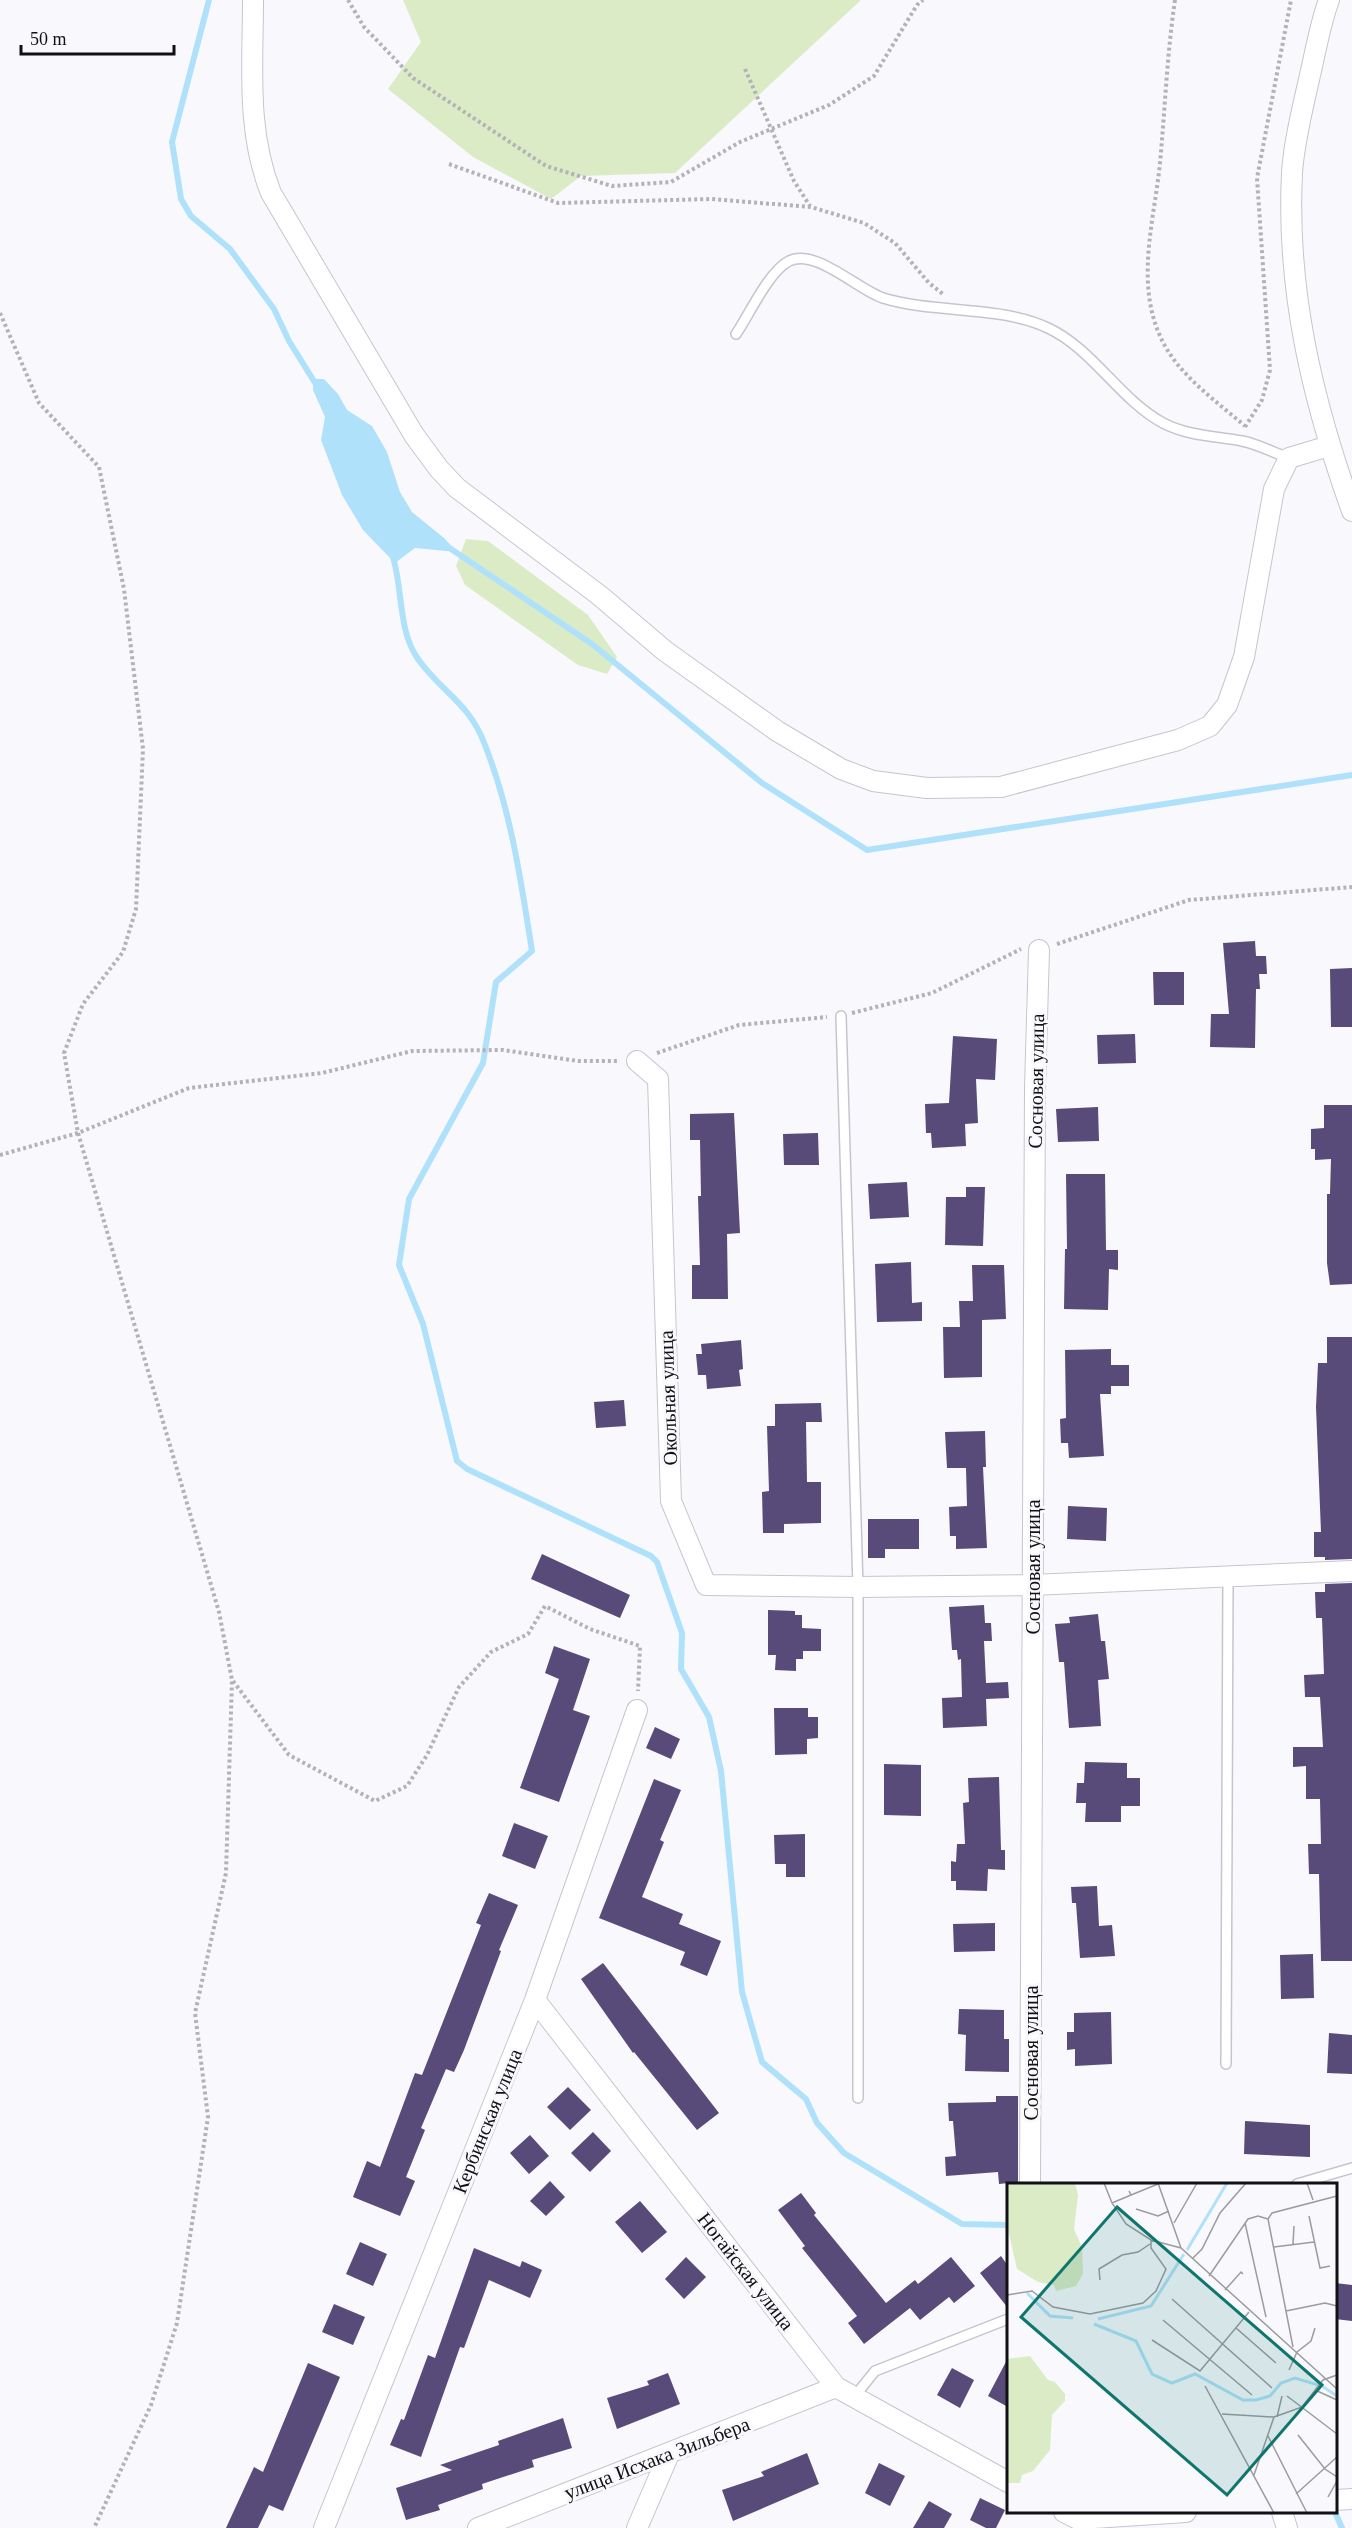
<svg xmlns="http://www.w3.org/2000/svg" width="1352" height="2528" font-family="'Times New Roman',serif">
<rect width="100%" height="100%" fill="#f9f8fd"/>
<!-- green -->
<path fill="#dbebc6" d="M 403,0 L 861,0 L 675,173 L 581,176 L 551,199 L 473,157 L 388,89 L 421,42 Z
M 466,539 L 488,541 L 588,615 L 617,657 L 607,674 L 578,665 L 465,585 L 456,566 Z"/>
<!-- water -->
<path fill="#afe2fa" d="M 313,379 L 324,379 L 338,394 L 347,410 L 372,426 L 387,452 L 400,492 L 412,512 L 444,538 L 457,552 L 415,548 L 395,563 L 363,530 L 342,495 L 321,440 L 325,417 L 313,390 Z"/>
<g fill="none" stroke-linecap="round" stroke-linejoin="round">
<!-- stream -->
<path stroke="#afe2fa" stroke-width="6" d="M 209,0 L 172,142 L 181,199 L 191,216 L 230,249 L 274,309 L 289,341 L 317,386
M 451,549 L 592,644 L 762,783 L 867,850 L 1352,775
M 393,557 C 403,590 398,631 418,659 C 442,693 469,702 485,745 C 511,811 521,881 532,951 L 496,982 L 483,1063 L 409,1199 L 399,1265 L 423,1324 L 457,1461 L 467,1469 L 651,1556 L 657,1562 L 682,1633 L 681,1669 L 709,1717 L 721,1771 L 742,1992 L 762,2062 L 806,2099 L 817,2123 L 844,2153 L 962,2224 L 1008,2225
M 1335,2512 L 1342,2528"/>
</g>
<!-- building -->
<path fill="#584a79" d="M 1255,941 L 1256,956 L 1266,956 L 1267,974 L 1259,974 L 1260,989 L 1256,989 L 1255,1048 L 1210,1047 L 1211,1014 L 1229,1014 L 1223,943 Z
M 1352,968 L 1352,1027 L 1331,1027 L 1330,969 Z
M 1153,972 L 1184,972 L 1184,1005 L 1154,1005 Z
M 1135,1034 L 1136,1063 L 1098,1064 L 1097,1035 Z
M 953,1036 L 997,1039 L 995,1080 L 976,1079 L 978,1123 L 965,1124 L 966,1146 L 932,1148 L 931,1133 L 926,1133 L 925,1104 L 949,1103 Z
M 1324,1105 L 1352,1105 L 1352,1284 L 1330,1285 L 1327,1263 L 1327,1194 L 1330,1194 L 1331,1159 L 1315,1160 L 1315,1149 L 1311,1149 L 1311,1129 L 1324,1128 Z
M 1098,1107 L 1099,1141 L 1058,1142 L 1056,1109 Z
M 734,1113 L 740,1233 L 727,1234 L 728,1299 L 692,1299 L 692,1265 L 700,1265 L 698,1196 L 701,1196 L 700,1140 L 690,1140 L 690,1114 Z
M 818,1133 L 819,1165 L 784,1165 L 783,1134 Z
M 1066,1174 L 1105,1174 L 1106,1250 L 1118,1250 L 1118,1270 L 1109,1269 L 1108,1310 L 1064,1309 L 1065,1249 L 1067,1249 Z
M 907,1182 L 909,1217 L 870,1219 L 868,1184 Z
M 966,1187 L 985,1187 L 983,1246 L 945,1245 L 946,1197 L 966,1197 Z
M 911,1262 L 912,1303 L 922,1302 L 922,1321 L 877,1322 L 875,1264 Z
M 972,1265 L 1004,1265 L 1006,1319 L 982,1320 L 982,1377 L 944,1378 L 943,1327 L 960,1327 L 959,1301 L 973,1301 Z
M 1327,1337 L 1352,1337 L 1352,1559 L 1325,1560 L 1325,1557 L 1314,1557 L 1314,1532 L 1321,1532 L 1316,1407 L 1318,1363 L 1327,1363 Z
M 741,1340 L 743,1369 L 739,1370 L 741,1386 L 707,1389 L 706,1375 L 698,1375 L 696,1354 L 702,1354 L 701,1344 Z
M 1111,1349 L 1111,1365 L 1129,1365 L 1129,1386 L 1111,1386 L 1111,1394 L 1100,1394 L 1104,1456 L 1069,1458 L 1068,1443 L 1061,1443 L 1060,1419 L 1066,1418 L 1065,1350 Z
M 624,1400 L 626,1426 L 596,1428 L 594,1402 Z
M 821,1403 L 822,1422 L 806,1422 L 807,1482 L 821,1482 L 821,1523 L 784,1524 L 784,1533 L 763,1533 L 762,1492 L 769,1491 L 767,1426 L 775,1426 L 775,1404 Z
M 985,1431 L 986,1467 L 983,1467 L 987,1548 L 956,1549 L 956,1536 L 950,1536 L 949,1507 L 967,1506 L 966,1468 L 947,1468 L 945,1432 Z
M 1068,1506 L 1107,1508 L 1106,1541 L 1067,1539 Z
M 868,1519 L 919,1519 L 919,1549 L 885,1549 L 885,1558 L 868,1558 Z
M 542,1554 L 630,1595 L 620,1618 L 531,1579 Z
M 1352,1583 L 1352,1961 L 1321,1961 L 1319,1874 L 1309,1874 L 1308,1844 L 1321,1844 L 1320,1799 L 1306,1799 L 1306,1766 L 1293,1767 L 1293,1747 L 1323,1747 L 1320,1697 L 1305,1697 L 1304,1675 L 1324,1674 L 1322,1618 L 1316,1618 L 1315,1592 L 1325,1592 L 1325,1584 Z
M 984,1605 L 985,1623 L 991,1623 L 992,1641 L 984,1641 L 986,1683 L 1008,1682 L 1009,1698 L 986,1699 L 987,1726 L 943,1728 L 942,1698 L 962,1697 L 961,1659 L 958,1660 L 957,1650 L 952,1650 L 949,1607 Z
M 768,1610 L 795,1611 L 795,1615 L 802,1615 L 802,1628 L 821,1629 L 821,1651 L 803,1651 L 803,1659 L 796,1659 L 796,1671 L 775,1670 L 776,1655 L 768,1655 Z
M 1098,1614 L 1101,1641 L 1105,1641 L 1109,1679 L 1098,1680 L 1101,1726 L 1069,1728 L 1064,1662 L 1059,1662 L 1055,1624 L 1070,1623 L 1069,1617 Z
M 554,1646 L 590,1659 L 573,1710 L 590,1716 L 559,1802 L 520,1788 L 559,1679 L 545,1673 Z
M 774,1708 L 808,1708 L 808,1717 L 818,1717 L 818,1738 L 807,1739 L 807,1754 L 775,1755 Z
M 655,1727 L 680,1739 L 671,1759 L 646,1748 Z
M 1085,1762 L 1127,1763 L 1127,1778 L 1140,1778 L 1140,1806 L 1121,1806 L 1121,1822 L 1085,1822 L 1086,1803 L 1076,1803 L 1077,1783 L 1084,1783 Z
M 884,1764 L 921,1765 L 921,1816 L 884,1815 Z
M 999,1777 L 1001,1850 L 1005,1850 L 1005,1870 L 988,1869 L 987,1891 L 956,1890 L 956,1881 L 951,1881 L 951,1861 L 956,1862 L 957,1844 L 965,1844 L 963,1803 L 969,1802 L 968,1778 Z
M 654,1779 L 681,1790 L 660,1840 L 664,1842 L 642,1897 L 683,1914 L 679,1924 L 721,1941 L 707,1976 L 680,1965 L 685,1952 L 599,1918 Z
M 514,1823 L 548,1836 L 535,1869 L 502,1856 Z
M 805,1834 L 805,1877 L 786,1877 L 786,1864 L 775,1864 L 774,1835 Z
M 1097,1886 L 1099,1926 L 1112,1925 L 1115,1956 L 1080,1958 L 1076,1903 L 1072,1903 L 1071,1887 Z
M 489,1893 L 518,1905 L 499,1950 L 501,1951 L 464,2050 L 454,2072 L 446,2069 L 421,2128 L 425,2130 L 406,2177 L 415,2181 L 400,2216 L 353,2197 L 367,2161 L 380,2167 L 415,2073 L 422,2075 L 481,1925 L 476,1923 Z
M 995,1923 L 995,1951 L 954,1952 L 953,1924 Z
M 1313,1954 L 1314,1998 L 1281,1999 L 1280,1955 Z
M 603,1963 L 719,2113 L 697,2130 L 634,2052 L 633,2053 L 581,1979 Z
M 959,2009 L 1004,2010 L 1004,2039 L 1009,2039 L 1009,2072 L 965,2071 L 966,2035 L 958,2034 Z
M 1111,2012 L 1112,2064 L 1075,2066 L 1075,2049 L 1067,2050 L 1067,2032 L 1074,2032 L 1074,2013 Z
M 1329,2033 L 1352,2035 L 1352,2074 L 1327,2073 Z
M 568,2087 L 591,2110 L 570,2130 L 547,2107 Z
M 996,2096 L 1018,2096 L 1018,2182 L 999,2184 L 998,2172 L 946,2176 L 945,2157 L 956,2156 L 953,2121 L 949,2121 L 948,2103 L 996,2102 Z
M 1245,2121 L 1310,2125 L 1310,2157 L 1244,2154 Z
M 593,2132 L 611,2151 L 590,2172 L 571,2153 Z
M 530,2135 L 549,2156 L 529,2174 L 510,2153 Z
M 550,2181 L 565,2197 L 546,2216 L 530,2201 Z
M 801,2193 L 816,2213 L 814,2215 L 886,2303 L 915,2280 L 918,2284 L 951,2257 L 975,2286 L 954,2303 L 949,2297 L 920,2320 L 910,2308 L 864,2344 L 848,2323 L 857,2316 L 802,2248 L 805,2246 L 778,2210 Z
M 640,2201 L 667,2232 L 642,2253 L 615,2222 Z
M 360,2242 L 387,2254 L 373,2286 L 346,2274 Z
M 474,2248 L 520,2267 L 522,2261 L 542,2270 L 530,2298 L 489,2280 L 464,2348 L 460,2347 L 421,2457 L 390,2445 L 401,2419 L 404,2420 L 428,2355 L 435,2358 Z
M 1001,2256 L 1008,2266 L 1008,2308 L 980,2273 Z
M 686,2257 L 706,2277 L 684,2299 L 665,2279 Z
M 1335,2283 L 1352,2285 L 1352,2321 L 1335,2319 Z
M 334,2304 L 365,2317 L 353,2345 L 322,2332 Z
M 1008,2358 L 1008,2407 L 988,2396 Z
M 308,2363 L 340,2377 L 283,2511 L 269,2505 L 258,2528 L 226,2528 L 254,2467 L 263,2472 Z
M 952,2368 L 974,2380 L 960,2408 L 937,2395 Z
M 668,2373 L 680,2404 L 617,2429 L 607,2398 L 649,2385 L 647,2381 Z
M 563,2418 L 572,2448 L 532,2460 L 534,2467 L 482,2484 L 483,2489 L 438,2505 L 440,2510 L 406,2520 L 396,2488 L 452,2470 L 440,2465 L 499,2445 L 498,2441 Z
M 807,2453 L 819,2484 L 733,2521 L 722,2490 L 764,2476 L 761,2472 Z
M 879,2463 L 905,2476 L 890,2506 L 865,2493 Z
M 980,2498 L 1005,2510 L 996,2528 L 986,2528 L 970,2520 Z
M 929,2501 L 952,2514 L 944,2528 L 913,2528 Z"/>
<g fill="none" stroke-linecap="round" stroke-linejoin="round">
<defs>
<path id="service" d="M 736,334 C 749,315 769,271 789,261 C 816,248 858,290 883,298 C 935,314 999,305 1048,328 C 1093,349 1119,399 1163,423 C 1188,436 1215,436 1242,441 C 1258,444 1274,453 1289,458
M 841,1016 L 858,1587 L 858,2098
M 1226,2064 L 1228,1575
M 1297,2184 L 1352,2168
M 854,2397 L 875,2371 L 1008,2319"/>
<path id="minor" d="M 253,0 C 253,65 246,131 271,193 L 414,435 L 439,469 L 457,488 L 599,595 L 665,651 L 777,731 L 841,769 L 873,781 L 927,788 L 1001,787 L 1178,740 L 1210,726 L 1227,705 L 1244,657 L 1274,489 L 1289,458 L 1329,446
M 1329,0 C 1320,24 1316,50 1310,75 C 1303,107 1294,141 1292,173 C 1286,291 1313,402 1352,511
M 637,1061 L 658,1079 L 671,1501 L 706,1585 L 858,1587 L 1032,1585 L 1352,1571
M 535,2000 L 836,2387 L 1008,2482
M 1030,2184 L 1035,1088 L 1039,950
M 1336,2500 L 1352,2499
M 1064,2512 L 1078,2519 L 1186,2512
M 1282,2512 L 1287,2528
M 324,2528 L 535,2000 L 637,1710
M 478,2528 L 836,2387
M 637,2528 L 669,2454"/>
</defs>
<!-- service casing -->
<use href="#service" stroke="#c7c4d0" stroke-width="12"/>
<!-- minor casing -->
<use href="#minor" stroke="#c7c4d0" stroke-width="22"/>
<!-- path -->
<path stroke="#b3b2b6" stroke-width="4" stroke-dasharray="3 3" stroke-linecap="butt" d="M 348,0 L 364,27 L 413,78 L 546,166 L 612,186 L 671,182 L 740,142 L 829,105 L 874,76 L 917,5 L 923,0
M 1175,0 C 1167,54 1165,109 1160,163 C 1154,223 1133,288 1165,346 C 1183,378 1217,402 1245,426
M 745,69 L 794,181 L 810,206
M 449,164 L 558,203 L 711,199 L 811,207 L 864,223 L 895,243 L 929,283 L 943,294
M 0,313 L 39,403 L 99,467 L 124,589 L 143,749 L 136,909 L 123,952 L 83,1004 L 64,1053 L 78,1133 L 219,1612 L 232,1680 L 226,1873 L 195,2013 L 208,2117 L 177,2323 L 151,2405 L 94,2528
M 1245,427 L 1262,400 L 1270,370 L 1257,178 L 1291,0
M 1057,944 L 1189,900 L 1352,887
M 852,1013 L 932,993 L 1021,949
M 657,1053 L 739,1025 L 827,1017
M 0,1155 L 78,1133 L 189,1088 L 322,1073 L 412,1051 L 503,1050 L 578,1061 L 618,1061
M 233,1681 L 289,1755 L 375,1801 L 407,1786 L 427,1755 L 459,1687 L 491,1652 L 528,1634 L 545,1606 L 590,1629 L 640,1646 L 638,1691"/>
<!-- service -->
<use href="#service" stroke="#fff" stroke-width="9"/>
<!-- minor -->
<use href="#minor" stroke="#fff" stroke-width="20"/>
</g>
<g text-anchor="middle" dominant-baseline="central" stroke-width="6" stroke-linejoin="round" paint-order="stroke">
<!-- street labels -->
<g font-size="20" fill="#111014" stroke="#f9f8fd">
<text transform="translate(1036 1081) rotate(-89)">Сосновая улица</text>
<text transform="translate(668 1398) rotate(-92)">Окольная улица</text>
<text transform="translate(1033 1567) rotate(-90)">Сосновая улица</text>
<text transform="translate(1031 2053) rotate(-90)">Сосновая улица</text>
<text transform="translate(487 2121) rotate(-68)">Кербинская улица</text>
<text transform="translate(746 2271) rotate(52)">Ногайская улица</text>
<text transform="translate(657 2458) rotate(-21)">улица Исхака Зильбера</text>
</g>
</g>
<!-- overview -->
<g transform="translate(1007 2183)">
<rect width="330" height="330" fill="#f9f8fd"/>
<path d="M 0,0 L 68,0 L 71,12 L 67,46 L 75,64 L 76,91 L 69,103 L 49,108 L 47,102 L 31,99 L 10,86 L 0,42 ZM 23,173 L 41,197 L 48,199 L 58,211 L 58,218 L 45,232 L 43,267 L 26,288 L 15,292 L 13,300 L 0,300 L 0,176 Z" fill="#dbebc6"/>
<path fill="none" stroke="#afe2fa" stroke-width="3" d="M 180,67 L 220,0M 20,110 L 43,133 L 66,135M 91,136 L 144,123 L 177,71M 87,141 L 129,158 L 145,191 L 165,200 L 188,191 L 236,217 L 249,217 L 263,213 L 274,200 L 288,195 L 315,203 L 330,213"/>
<path fill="none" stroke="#9c9ba0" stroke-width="1.5" d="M 97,0 L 105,20 L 119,41 L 144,57 L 174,65 L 330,206M 151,0 L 174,65M 300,0 L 306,17M 122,8 L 124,12 L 151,1M 105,20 L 124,12M 129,26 L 151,33 L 162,28M 302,33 L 313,85 L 323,83M 261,36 L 286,164M 261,36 L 265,30 L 330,13M 167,40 L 190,0M 238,40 L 259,134M 286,61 L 287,43M 267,64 L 307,59M 186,75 L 195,66 L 213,30 L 239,0M 202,93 L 241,36 L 251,33 L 261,36M 93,97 L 92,86 L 115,72 L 131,69 L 143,61M 218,107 L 234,89 L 236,91M 0,112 L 25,108 L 46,124 L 83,131 L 136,120 L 149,108 L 159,86 L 144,65 L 144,57M 165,116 L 265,205M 279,128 L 318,120 L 330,123M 156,137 L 245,212M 229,145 L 269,180M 145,157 L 193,188 L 242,129M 282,187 L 290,169 L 304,158 L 308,145M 198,203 L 267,330M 308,207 L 330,217M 280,213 L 330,251M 215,231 L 267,234 L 295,224 L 316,197 L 330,192M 270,234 L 275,213M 291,252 L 318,286 L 330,294M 261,253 L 300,330M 247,292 L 267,234M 289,311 L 330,274M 321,314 L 330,298"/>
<path fill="#0f766e" fill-opacity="0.15" stroke="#0f766e" stroke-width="3" d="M 110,24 L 315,202 L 220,312 L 14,134 Z"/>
<rect width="330" height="330" fill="none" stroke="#111014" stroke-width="3"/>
</g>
<!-- scale -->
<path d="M21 45v9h153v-9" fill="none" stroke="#111014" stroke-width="3"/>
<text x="30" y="45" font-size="18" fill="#111014" stroke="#f9f8fd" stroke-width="4.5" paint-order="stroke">50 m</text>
</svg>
